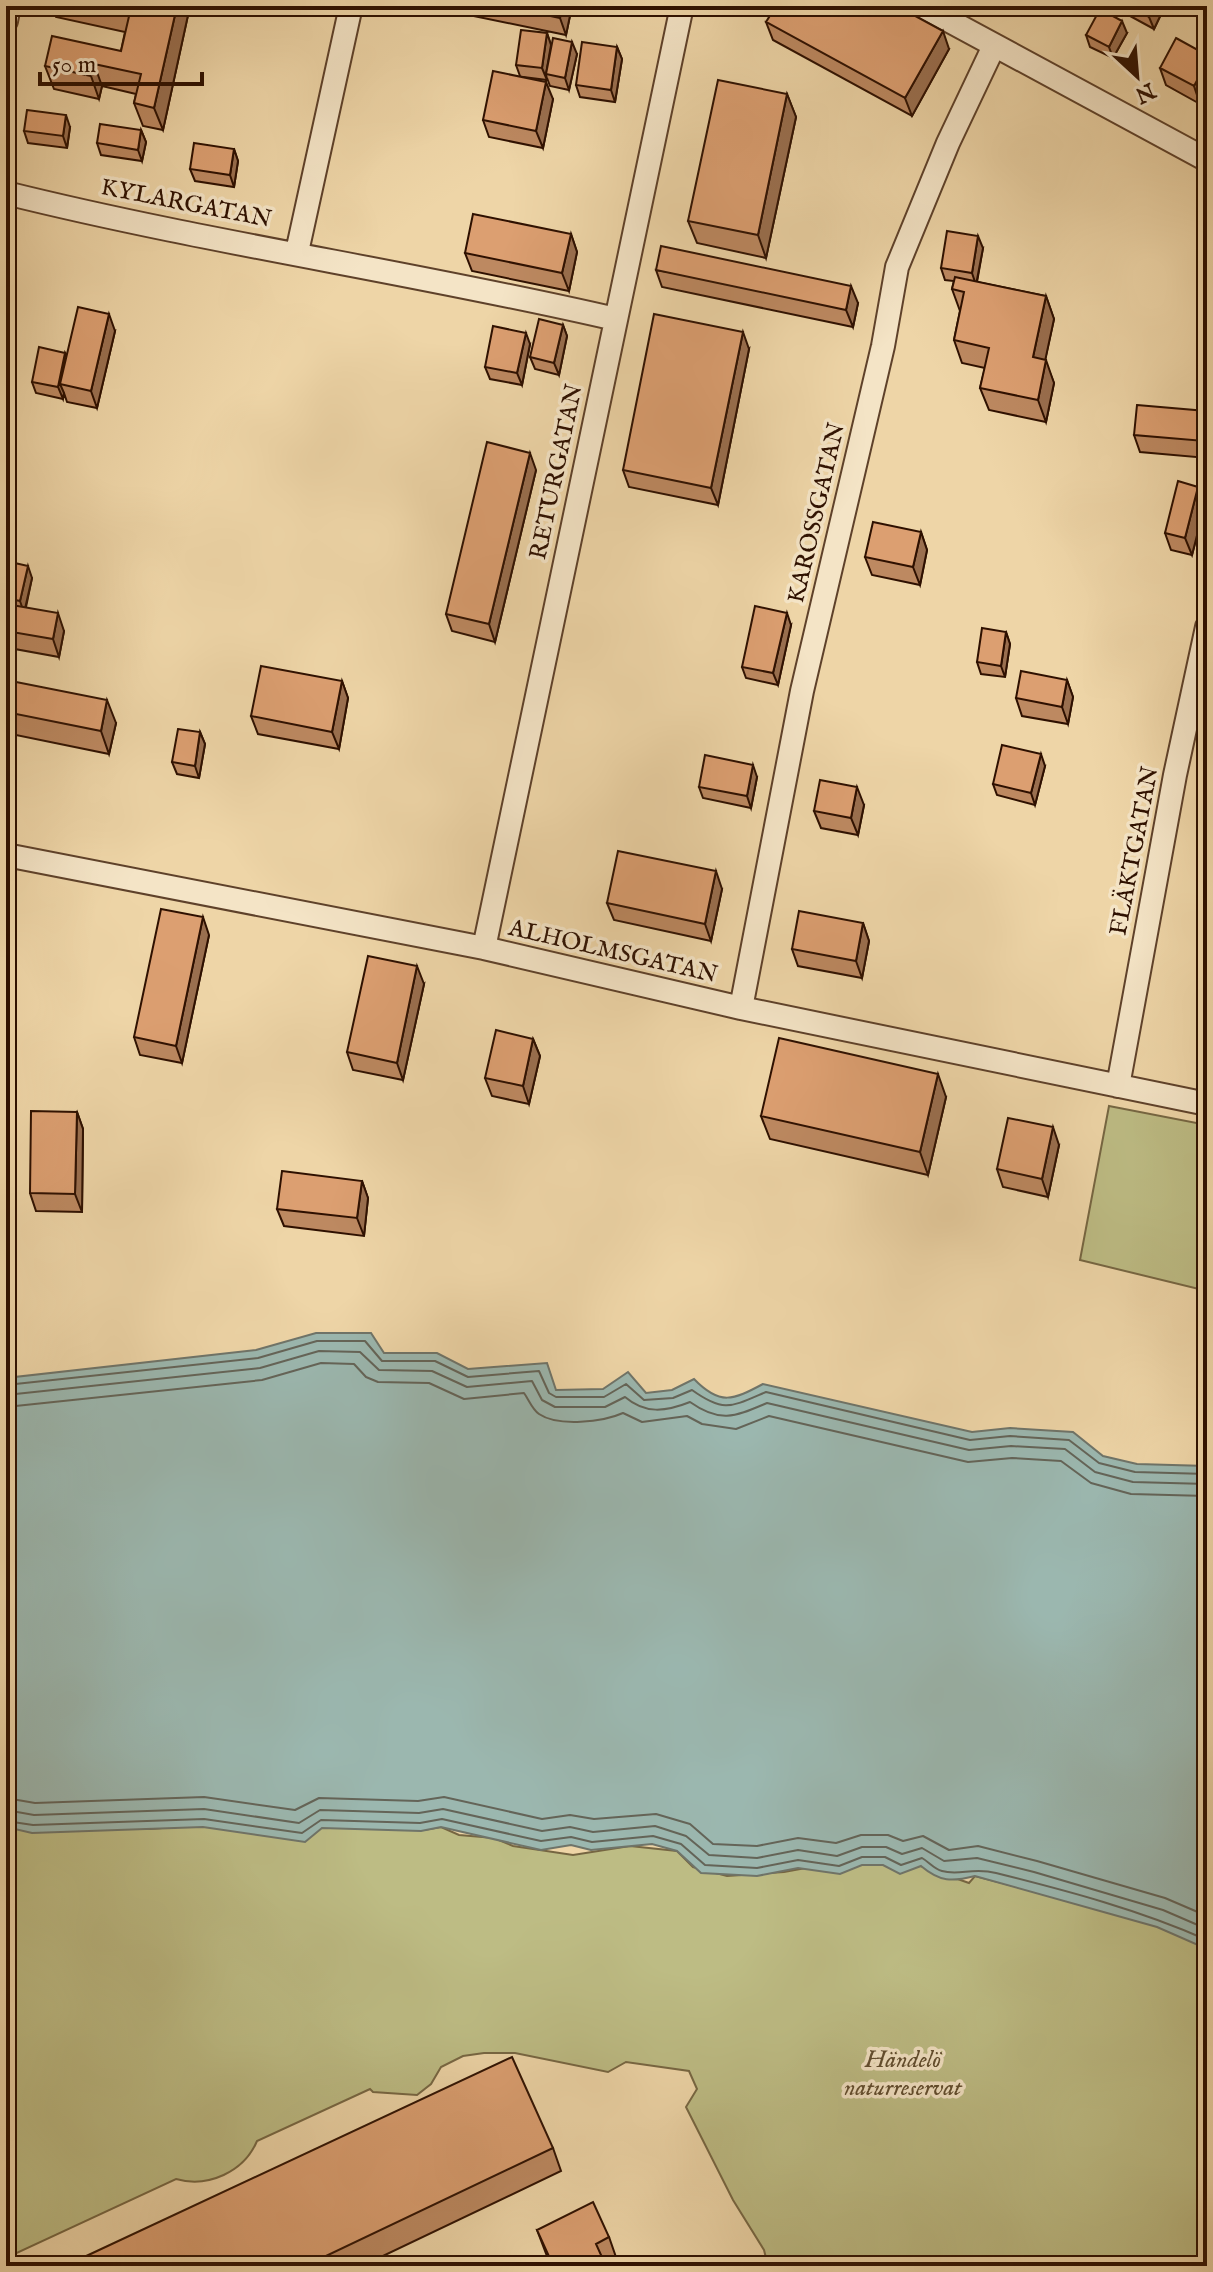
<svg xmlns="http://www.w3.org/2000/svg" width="1213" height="2272" font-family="'IM FELL English',serif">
<rect width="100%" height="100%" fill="#eed5a7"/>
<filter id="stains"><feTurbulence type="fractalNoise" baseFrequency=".0025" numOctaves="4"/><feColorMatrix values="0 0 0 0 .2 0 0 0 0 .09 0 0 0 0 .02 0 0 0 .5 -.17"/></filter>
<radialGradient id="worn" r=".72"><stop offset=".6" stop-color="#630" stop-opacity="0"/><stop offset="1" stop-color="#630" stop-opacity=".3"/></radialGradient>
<!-- green -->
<path fill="#bdbc84" stroke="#766642" stroke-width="2" d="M 1109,1106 L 1207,1125 L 1207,1291 L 1080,1260 Z
M 6,1817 L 150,1829 L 213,1824 L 424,1830 L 441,1827 L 459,1835 L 494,1838 L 513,1846 L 573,1855 L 630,1846 L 677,1851 L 693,1867 L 727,1876 L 784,1872 L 860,1858 L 898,1858 L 969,1883 L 975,1876 L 1207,1936 L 1207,2266 L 768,2266 L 764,2250 L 733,2200 L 686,2107 L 697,2089 L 689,2071 L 626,2062 L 608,2072 L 515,2053 L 484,2053 L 463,2056 L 441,2067 L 431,2084 L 417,2095 L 373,2092 L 370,2089 L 257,2141 C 244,2172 208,2188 176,2179 L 6,2258 Z"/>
<!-- water -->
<path fill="#9bb7af" stroke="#6f7469" stroke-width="2" d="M 316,1333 L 371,1333 L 384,1353 L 437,1353 L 468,1369 L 547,1363 L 556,1390 L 603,1389 L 628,1372 L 646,1393 L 672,1390 L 694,1379 C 720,1406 733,1400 763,1384 L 972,1432 L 1010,1428 L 1073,1432 L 1103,1456 L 1137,1464 L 1207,1466 L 1207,1949 L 1157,1927 L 975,1876 C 952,1882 940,1882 921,1866 L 900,1874 L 883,1865 L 862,1865 L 840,1874 L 798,1868 L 757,1876 L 701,1873 L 677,1851 L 652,1844 L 591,1850 L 571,1845 L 541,1850 L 441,1827 L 421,1831 L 322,1828 L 305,1842 L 203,1827 L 32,1833 L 6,1827 L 6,1378 L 256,1350 Z"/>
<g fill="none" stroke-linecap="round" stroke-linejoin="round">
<!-- shore -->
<path stroke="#646458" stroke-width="2" d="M 6,1385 L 258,1358 L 317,1341 L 365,1341 L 382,1361 L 435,1361 L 468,1377 L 539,1371 L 549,1393 L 556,1397 L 604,1397 L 626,1384 L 644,1400 L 673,1398 L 692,1390 C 724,1413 731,1407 766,1392 L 970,1440 L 1010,1436 L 1069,1440 L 1099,1463 L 1135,1472 L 1207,1474
M 6,1395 L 260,1368 L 319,1351 L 360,1352 L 379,1370 L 432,1371 L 467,1387 L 532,1381 L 542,1400 L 555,1407 L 605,1407 L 625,1397 C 645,1414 665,1412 690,1402 C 721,1424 736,1416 767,1403 L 969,1450 L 1011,1446 L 1065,1449 L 1095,1472 L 1133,1482 L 1207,1484
M 6,1407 L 262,1380 L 321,1363 L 354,1364 L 366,1377 L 378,1382 L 429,1383 L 464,1399 L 524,1393 C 529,1400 532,1409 539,1414 C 558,1427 603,1422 623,1413 L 642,1422 L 687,1416 L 702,1424 L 736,1429 L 769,1416 L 968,1462 L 1012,1458 L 1061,1461 L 1091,1483 L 1131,1494 L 1207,1496
M 6,1798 L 35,1803 L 204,1797 L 295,1810 L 319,1798 L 418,1801 L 444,1797 L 542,1819 L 570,1815 L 594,1819 L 656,1814 L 690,1824 L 713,1844 L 757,1846 L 798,1838 L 836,1843 L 861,1835 L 888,1835 L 903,1841 L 923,1836 L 949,1850 L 978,1846 L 1037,1861 L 1165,1898 L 1207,1916
M 6,1810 L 34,1815 L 204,1809 L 299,1823 L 320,1810 L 419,1813 L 443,1809 L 542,1831 L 570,1827 L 593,1832 L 655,1826 L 686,1836 L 709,1855 L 757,1858 L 798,1850 L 837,1856 L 862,1847 L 886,1847 L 902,1854 L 922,1848 L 944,1861 L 977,1858 L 1034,1872 L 1163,1910 L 1207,1929
M 6,1821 L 33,1825 L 204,1819 L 302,1833 L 321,1820 L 420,1823 L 442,1819 L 541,1841 L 571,1837 L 592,1842 L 653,1836 L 681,1844 L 705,1865 L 757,1868 L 798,1860 L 839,1866 L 862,1857 L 885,1857 L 901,1865 L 922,1858 C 929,1862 934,1869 942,1871 C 959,1876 973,1867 996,1873 C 1068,1891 1140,1910 1207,1940"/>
<defs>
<path id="minor" d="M 922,6 L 1207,160
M 6,21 L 9,6
M 6,193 C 207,243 413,272 615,319
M 297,252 L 351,6
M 6,855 L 484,948 L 741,1008 L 1207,1104
M 484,948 L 682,6
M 741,1008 L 802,691 L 883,346 L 897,267 L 948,143 L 994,46
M 1118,1086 L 1175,775 L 1207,627"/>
</defs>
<!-- minor casing -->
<use href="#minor" stroke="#5e412a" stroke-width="26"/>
<!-- minor -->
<use href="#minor" stroke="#f4e4c6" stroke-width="22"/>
</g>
<!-- wall -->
<path fill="#bd8961" stroke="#2e1000" stroke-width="2" d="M 52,6 L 190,6 L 163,130 L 143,126 L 134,103 L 136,94 L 102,86 L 99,99 L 54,89 L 45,66 L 121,51 L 125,32 L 56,17 Z
M 425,6 L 572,6 L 566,35 Z
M 1126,6 L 1165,6 L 1154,29 L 1130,16 Z
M 766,22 L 949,49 L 912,116 L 773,40 Z
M 547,33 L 551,45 L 577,54 L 569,90 L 550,86 L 547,78 L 547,80 L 523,77 L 553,99 L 543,148 L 489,137 L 483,120 L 520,76 L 516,65 Z
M 1127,33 L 1113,58 L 1090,47 L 1086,35 Z
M 617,47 L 622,59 L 615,102 L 580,97 L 576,85 Z
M 1207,62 L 1207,91 L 1200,104 L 1166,85 L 1160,68 Z
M 787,94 L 796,117 L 766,258 L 697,243 L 688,221 Z
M 70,127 L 67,148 L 28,143 L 24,131 Z
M 141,130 L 146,142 L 142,161 L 101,155 L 97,143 Z
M 234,149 L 238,161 L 234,187 L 195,181 L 190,169 Z
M 571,234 L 577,252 L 569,291 L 472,271 L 465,253 Z
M 983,248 L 977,282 L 1046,296 L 1054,319 L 1045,360 L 1054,383 L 1046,422 L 989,410 L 980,388 L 985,368 L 962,363 L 954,340 L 960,311 L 952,289 L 954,281 L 945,280 L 941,268 Z
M 656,270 L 858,303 L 853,327 L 662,287 Z
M 563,325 L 567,336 L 559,375 L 535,369 L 530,357 Z
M 115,331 L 97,408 L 67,402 L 64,393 L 63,399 L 36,393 L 32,382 L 65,353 L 67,356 Z
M 530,344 L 522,385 L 490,379 L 485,367 Z
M 749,349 L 718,505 L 629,487 L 623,470 Z
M 1207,413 L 1207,458 L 1140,452 L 1134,435 Z
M 536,470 L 495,642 L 452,631 L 446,614 Z
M 1198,487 L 1205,504 L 1192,555 L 1171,550 L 1165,533 Z
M 921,532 L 927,550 L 920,585 L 872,575 L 865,557 Z
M 6,561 L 32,578 L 26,607 L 64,631 L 59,657 L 9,648 L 6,660 Z
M 791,625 L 778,685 L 746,678 L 742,667 Z
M 1006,632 L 1010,644 L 1005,677 L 981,674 L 977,662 Z
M 6,680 L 116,723 L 109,754 L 6,733 Z
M 1067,680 L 1073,697 L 1068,724 L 1022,716 L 1016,698 Z
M 342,681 L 348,698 L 339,749 L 258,734 L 251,716 Z
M 200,732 L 205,744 L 199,778 L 177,774 L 172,762 Z
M 1045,766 L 1035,805 L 997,795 L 993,784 Z
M 757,777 L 751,808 L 703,798 L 699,787 Z
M 864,805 L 858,835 L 821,828 L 814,811 Z
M 722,889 L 711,941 L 614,920 L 607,903 Z
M 863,923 L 869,941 L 862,978 L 798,966 L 792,949 Z
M 209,935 L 182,1063 L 140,1055 L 134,1037 Z
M 424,984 L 403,1080 L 353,1070 L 347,1052 Z
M 533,1039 L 540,1056 L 529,1104 L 492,1096 L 485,1078 Z
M 946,1097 L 928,1175 L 770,1139 L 761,1116 Z
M 77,1112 L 83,1129 L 82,1212 L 36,1211 L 30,1193 Z
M 1059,1145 L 1048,1197 L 1003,1187 L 997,1169 Z
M 362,1181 L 368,1198 L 364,1236 L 284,1226 L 277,1209 Z
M 553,2148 L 561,2171 L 362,2266 L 67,2266 Z
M 537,2230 L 609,2237 L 617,2260 L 606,2266 L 550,2264 Z"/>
<!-- shaded-wall -->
<path fill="#9a6f4f" stroke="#2e1000" stroke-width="2" d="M 177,6 L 190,6 L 163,130 L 154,108 Z
M 562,6 L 572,6 L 566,35 L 560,18 Z
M 1155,6 L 1165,6 L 1154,29 L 1149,17 Z
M 1122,21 L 1127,33 L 1113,58 L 1109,47 Z
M 943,31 L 949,49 L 912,116 L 905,98 Z
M 547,33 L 551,45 L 546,74 L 547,80 L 542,68 Z
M 572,42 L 577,54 L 569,90 L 565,78 Z
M 617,47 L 622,59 L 615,102 L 611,90 Z
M 1207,62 L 1207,91 L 1200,104 L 1194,86 Z
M 94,64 L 102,86 L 99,99 L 91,76 Z
M 546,82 L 553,99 L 543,148 L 536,131 Z
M 787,94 L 796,117 L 766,258 L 758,235 Z
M 66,115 L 70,127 L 67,148 L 63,136 Z
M 141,130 L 146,142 L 142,161 L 138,150 Z
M 234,149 L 238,161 L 234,187 L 230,175 Z
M 571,234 L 577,252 L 569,291 L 562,273 Z
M 978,236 L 983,248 L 976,285 L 972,273 Z
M 851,286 L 858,303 L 853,327 L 846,310 Z
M 1046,296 L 1054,319 L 1041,380 L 1033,357 Z
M 109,314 L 115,331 L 97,408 L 91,391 Z
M 563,325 L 567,336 L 559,375 L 554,363 Z
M 743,332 L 749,349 L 718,505 L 711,488 Z
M 526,333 L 530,344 L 522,385 L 517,373 Z
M 65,353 L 70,364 L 60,384 L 64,393 L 63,399 L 58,387 Z
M 1046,360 L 1054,383 L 1046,422 L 1038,400 Z
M 1206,411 L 1207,413 L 1207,450 L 1204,441 Z
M 530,453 L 536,470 L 495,642 L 489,624 Z
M 1198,487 L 1205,504 L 1192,555 L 1185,538 Z
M 921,532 L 927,550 L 920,585 L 913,567 Z
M 28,566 L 32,578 L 24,613 L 20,601 Z
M 58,613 L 64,631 L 59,657 L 53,639 Z
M 787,613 L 791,625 L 778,685 L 773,673 Z
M 1006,632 L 1010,644 L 1005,677 L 1001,666 Z
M 6,639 L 9,648 L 7,660 L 6,658 Z
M 1067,680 L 1073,697 L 1068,724 L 1062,707 Z
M 342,681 L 348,698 L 339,749 L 332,732 Z
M 107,700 L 116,723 L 109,754 L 101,731 Z
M 200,732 L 205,744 L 199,778 L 195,766 Z
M 1041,754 L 1045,766 L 1035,805 L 1031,793 Z
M 753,765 L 757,777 L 751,808 L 747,796 Z
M 857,787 L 864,805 L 858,835 L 851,818 Z
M 716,871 L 722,889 L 711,941 L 705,924 Z
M 203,917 L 209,935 L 182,1063 L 176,1046 Z
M 863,923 L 869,941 L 862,978 L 856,961 Z
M 417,966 L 424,984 L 403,1080 L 397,1063 Z
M 533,1039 L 540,1056 L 529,1104 L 523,1086 Z
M 938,1074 L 946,1097 L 928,1175 L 920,1152 Z
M 77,1112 L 83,1129 L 82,1212 L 75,1194 Z
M 1053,1127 L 1059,1145 L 1048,1197 L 1042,1179 Z
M 362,1181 L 368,1198 L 364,1236 L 357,1218 Z"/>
<!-- building -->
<path fill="#dc9f71" stroke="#2e1000" stroke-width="2" d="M 101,6 L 177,6 L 154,108 L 134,103 L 141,74 L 94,64 L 91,76 L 45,66 L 52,36 L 121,51 L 130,12 Z
M 503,6 L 562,6 L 560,18 Z
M 776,6 L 897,6 L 943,31 L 905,98 L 766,22 Z
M 1128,6 L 1155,6 L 1149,17 Z
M 1100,9 L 1122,21 L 1109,47 L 1086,35 Z
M 521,30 L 547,33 L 542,68 L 516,65 Z
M 553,38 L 572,42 L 565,78 L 546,74 Z
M 1176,38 L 1207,55 L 1207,62 L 1194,86 L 1160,68 Z
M 582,42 L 617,47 L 611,90 L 576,85 Z
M 493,71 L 546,82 L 536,131 L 483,120 Z
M 718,80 L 787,94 L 758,235 L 688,221 Z
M 27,110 L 66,115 L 63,136 L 24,131 Z
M 100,124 L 141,130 L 138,150 L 97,143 Z
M 194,143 L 234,149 L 230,175 L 190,169 Z
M 473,214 L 571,234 L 562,273 L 465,253 Z
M 947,231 L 978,236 L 972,273 L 941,268 Z
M 661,246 L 851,286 L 846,310 L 656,270 Z
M 955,277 L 1046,296 L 1033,357 L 1046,360 L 1038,400 L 980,388 L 989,348 L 954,340 L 964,292 L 952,289 Z
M 78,307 L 109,314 L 91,391 L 60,384 Z
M 654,314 L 743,332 L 711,488 L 623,470 Z
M 539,319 L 563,325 L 554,363 L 530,357 Z
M 493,326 L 526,333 L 517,373 L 485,367 Z
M 39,347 L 65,353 L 58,387 L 32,382 Z
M 1137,405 L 1206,411 L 1204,441 L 1134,435 Z
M 487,442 L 530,453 L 489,624 L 446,614 Z
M 1178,481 L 1198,487 L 1185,538 L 1165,533 Z
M 873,522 L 921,532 L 913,567 L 865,557 Z
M 6,561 L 28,566 L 20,601 L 6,598 Z
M 6,604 L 58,613 L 53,639 L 6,631 Z
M 755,606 L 787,613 L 773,673 L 742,667 Z
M 982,628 L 1006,632 L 1001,666 L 977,662 Z
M 261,666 L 342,681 L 332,732 L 251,716 Z
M 1021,671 L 1067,680 L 1062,707 L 1016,698 Z
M 6,680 L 107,700 L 101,731 L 6,712 Z
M 178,729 L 200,732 L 195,766 L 172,762 Z
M 1002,745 L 1041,754 L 1031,793 L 993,784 Z
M 705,755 L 753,765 L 747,796 L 699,787 Z
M 820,780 L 857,787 L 851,818 L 814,811 Z
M 618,851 L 716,871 L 705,924 L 607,903 Z
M 161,909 L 203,917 L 176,1046 L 134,1037 Z
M 799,911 L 863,923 L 856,961 L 792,949 Z
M 368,956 L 417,966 L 397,1063 L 347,1052 Z
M 496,1030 L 533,1039 L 523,1086 L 485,1078 Z
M 779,1038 L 938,1074 L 920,1152 L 761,1116 Z
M 31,1111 L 77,1112 L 75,1194 L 30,1193 Z
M 1008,1118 L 1053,1127 L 1042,1179 L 997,1169 Z
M 282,1171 L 362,1181 L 357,1218 L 277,1209 Z
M 512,2057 L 553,2148 L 305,2266 L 67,2266 L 67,2265 Z
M 593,2202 L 609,2237 L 596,2244 L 606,2266 L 546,2266 L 552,2263 L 537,2230 Z"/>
<g text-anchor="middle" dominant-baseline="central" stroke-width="7" stroke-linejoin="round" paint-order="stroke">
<!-- street labels -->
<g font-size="24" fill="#2e1000" stroke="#f4e4c6">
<text transform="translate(186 204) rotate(11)">KYLARGATAN</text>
<text transform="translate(557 472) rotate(-78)">RETURGATAN</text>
<text transform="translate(817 513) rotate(-77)">KAROSSGATAN</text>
<text transform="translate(1135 851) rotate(-79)">FLÄKTGATAN</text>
<text transform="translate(613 952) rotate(13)">ALHOLMSGATAN</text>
</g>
<!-- park labels -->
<g font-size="24" font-style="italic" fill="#604c2e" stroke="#f4e4c6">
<text x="903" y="2060">Händelö<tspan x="903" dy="28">naturreservat</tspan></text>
</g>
</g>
<!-- margin -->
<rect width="1213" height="2272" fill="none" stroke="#eed5a7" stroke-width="32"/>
<rect x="8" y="8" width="1197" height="2256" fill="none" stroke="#2e1000" stroke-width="4"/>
<rect x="16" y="16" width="1181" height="2240" fill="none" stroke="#2e1000" stroke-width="2"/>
<!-- north arrow -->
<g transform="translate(1137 76) rotate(154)" stroke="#f4e4c6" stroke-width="6" paint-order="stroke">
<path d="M0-6L14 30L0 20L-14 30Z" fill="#2e1000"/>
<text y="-12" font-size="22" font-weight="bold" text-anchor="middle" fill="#2e1000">N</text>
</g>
<!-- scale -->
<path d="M40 72v12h162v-12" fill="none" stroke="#2e1000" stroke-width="4"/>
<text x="52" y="72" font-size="24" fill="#2e1000" stroke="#f4e4c6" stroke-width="6" paint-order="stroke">50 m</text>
<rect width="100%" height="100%" filter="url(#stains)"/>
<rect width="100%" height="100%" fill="url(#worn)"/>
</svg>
